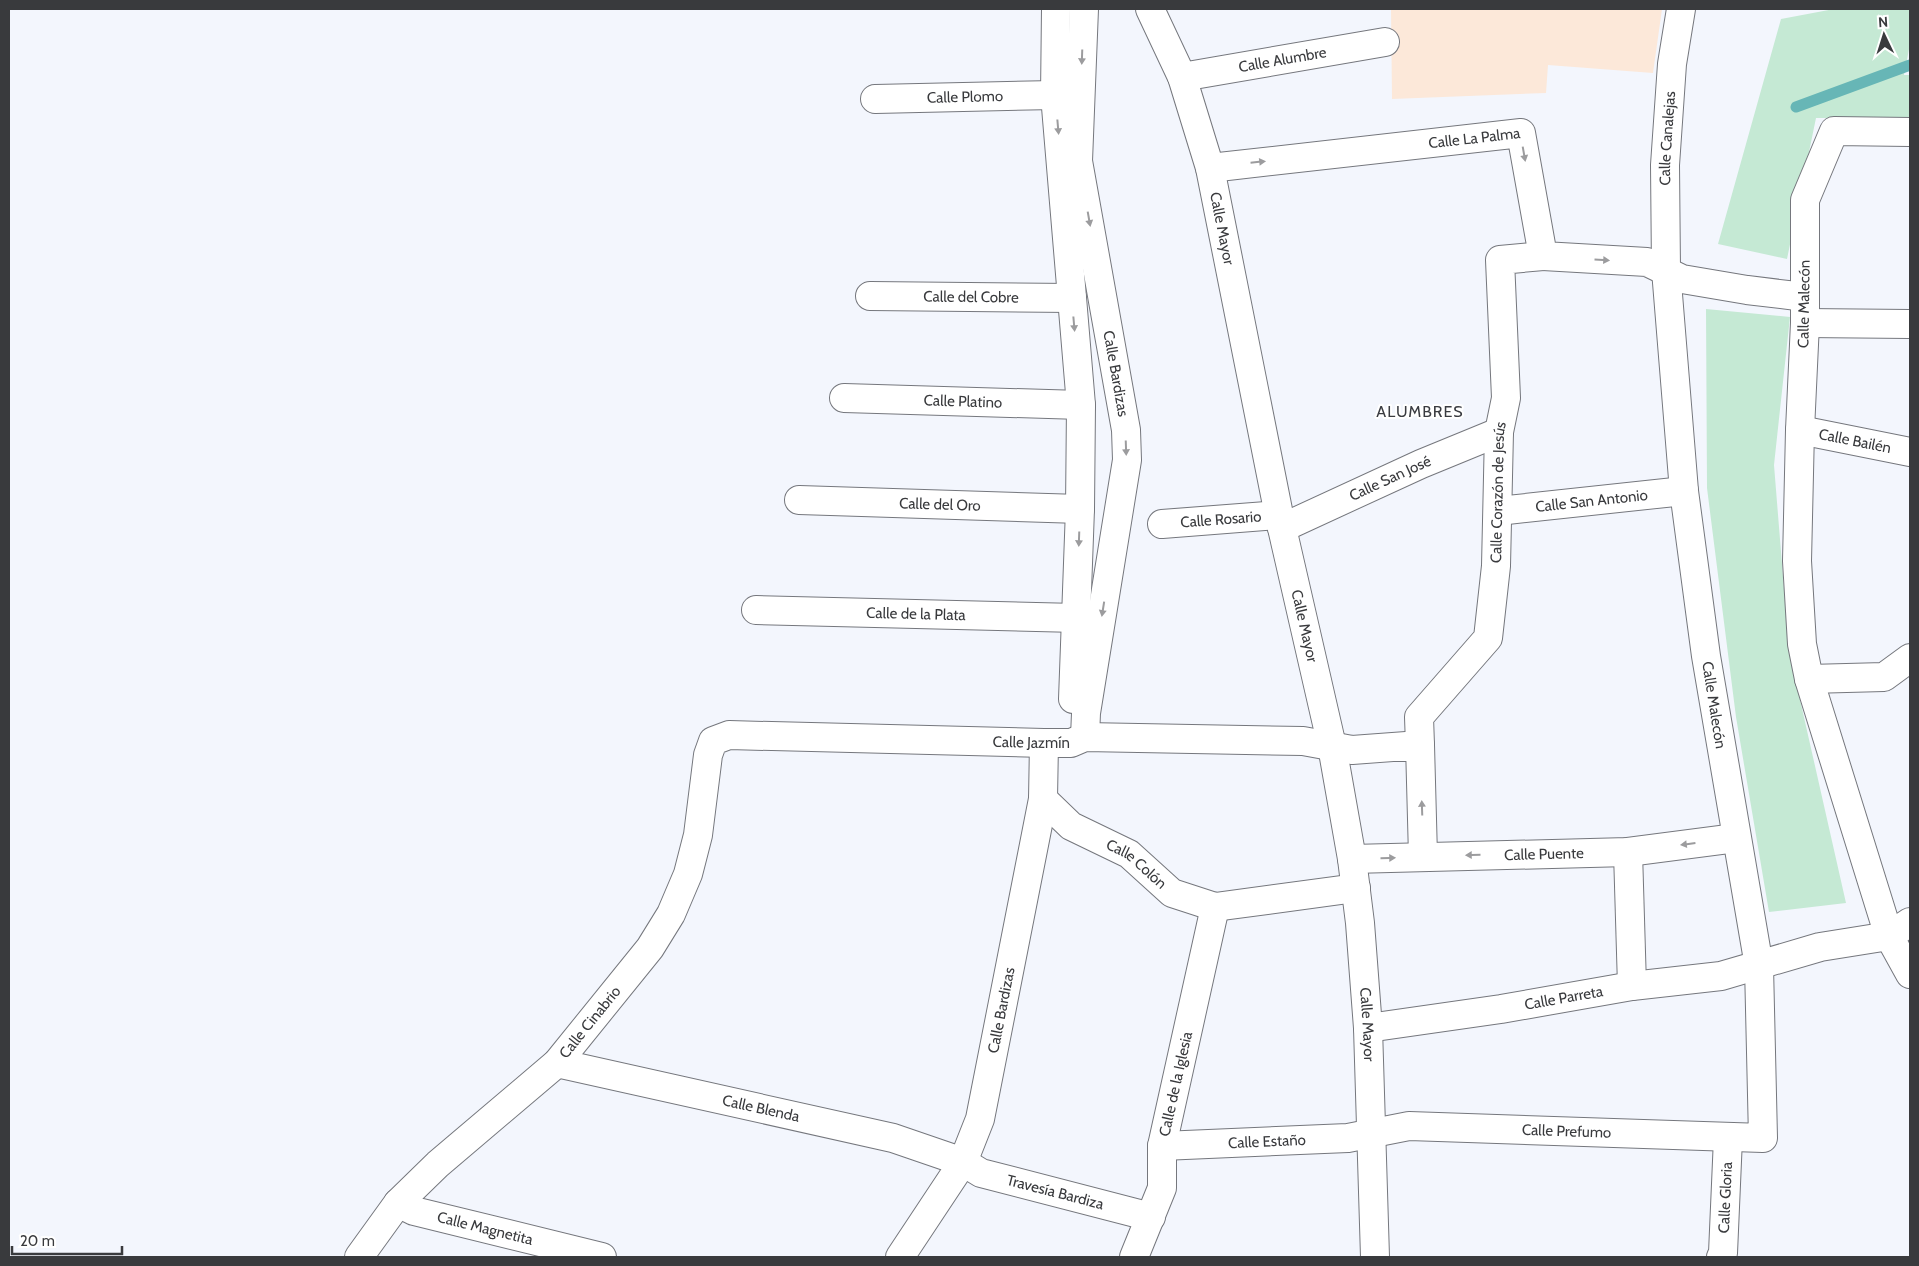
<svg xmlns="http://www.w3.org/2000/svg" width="1919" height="1266" font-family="Cabin,sans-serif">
<rect width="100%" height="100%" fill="#f3f6fd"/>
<!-- education -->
<path fill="#fce8d9" d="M 1391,9 L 1662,9 L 1653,73 L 1548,65 L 1546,93 L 1392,99 Z"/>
<!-- green -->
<path fill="#c5e9d4" d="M 1834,9 L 1910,9 L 1910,44 L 1904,75 L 1910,75 L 1910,118 L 1816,118 L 1787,259 L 1718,244 L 1781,19 Z
M 1706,309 L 1790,317 L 1774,465 L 1789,651 L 1846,903 L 1769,912 L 1736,717 L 1707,488 Z"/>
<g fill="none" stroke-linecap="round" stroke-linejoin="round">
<!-- stream -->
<path stroke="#67b6b6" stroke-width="11" d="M 1796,107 L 1910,65"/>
<defs>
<g id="minor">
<path d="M 1056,9 L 1055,95 L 1081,405 L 1080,509 L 1073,699"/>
<path id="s1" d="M 1084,9 L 1078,161 L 1126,430 L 1127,460 L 1086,713 L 1085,737"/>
<path id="s2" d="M 1150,9 L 1182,77 L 1210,168 L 1279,515 L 1332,746 L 1352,859 L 1360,923 L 1368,1028 L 1375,1257"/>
<path id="s3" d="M 1182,77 L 1385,42"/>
<path id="s4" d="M 875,99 L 1055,95"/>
<path d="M 1910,132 L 1834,131 L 1805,200 L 1805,323 L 1800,430 L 1797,561 L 1802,644 L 1809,679 L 1889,936 L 1910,974"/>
<path id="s5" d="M 1210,168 L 1521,133 L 1543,256 L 1647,262 L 1682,279 L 1747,290 L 1805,297"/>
<path id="s6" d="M 870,296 L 1072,298"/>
<path d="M 1805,323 L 1910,324"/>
<path id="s7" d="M 844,398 L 1081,405"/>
<path id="s8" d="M 1800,430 L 1910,452"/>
<path id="s9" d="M 799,500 L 1080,509"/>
<path id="s10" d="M 1498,511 L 1684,491"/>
<path id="s11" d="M 1162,524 L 1279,515"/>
<path id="s12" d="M 1282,528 L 1421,464 L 1499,432"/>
<path id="s13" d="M 756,610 L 1077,618"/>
<path d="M 1809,679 L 1884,677 L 1910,658"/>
<path id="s14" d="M 1420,745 L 1419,717 L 1488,638 L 1496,566 L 1499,432 L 1506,398 L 1500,260 L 1543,256"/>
<path id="s15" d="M 1043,799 L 1071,826 L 1129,854 L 1172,893 L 1215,907 L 1356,888"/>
<path d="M 1628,852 L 1632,986"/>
<path id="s16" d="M 1352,859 L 1628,852 L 1736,838"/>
<path id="s17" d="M 1368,1028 L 1501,1009 L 1632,986 L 1721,976 L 1820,947 L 1889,936 L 1910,922"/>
<path id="s18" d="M 557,1063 L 893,1138 L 963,1162 L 981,1173 L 1151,1217"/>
<path id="s19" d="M 1162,1146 L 1348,1138 L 1409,1126 L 1763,1138 L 1759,966 L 1706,656 L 1684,491 L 1666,270 L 1665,165 L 1672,64 L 1681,9"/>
<path id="s20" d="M 398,1203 L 414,1211 L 602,1257"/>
<path id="s21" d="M 359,1257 L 398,1203 L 438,1164 L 557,1063 L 650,948 L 671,914 L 688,874 L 698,835 L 708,755 L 713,741 L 729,735 L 1044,743 L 1071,743 L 1085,737 L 1303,741 L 1352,750 L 1420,745 L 1423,856"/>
<path id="s22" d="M 900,1257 L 963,1162 L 980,1119 L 1043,799 L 1044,743"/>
<path id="s23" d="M 1134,1257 L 1162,1188 L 1162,1146 L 1215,907"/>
<path id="s24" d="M 1721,1257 L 1723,1253 L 1728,1138"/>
</g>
</defs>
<!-- minor casing -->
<use href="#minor" stroke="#75777d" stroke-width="30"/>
<!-- minor -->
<use href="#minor" stroke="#fff" stroke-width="28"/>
</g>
<!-- one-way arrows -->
<defs><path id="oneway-solid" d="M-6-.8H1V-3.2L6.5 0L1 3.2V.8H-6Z" transform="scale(1.25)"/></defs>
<g fill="#9c9c9e">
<use href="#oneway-solid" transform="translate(1082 57) rotate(92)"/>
<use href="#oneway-solid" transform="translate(1058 127) rotate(85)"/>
<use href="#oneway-solid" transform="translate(1524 154) rotate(80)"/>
<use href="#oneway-solid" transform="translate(1258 162) rotate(-6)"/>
<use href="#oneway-solid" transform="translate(1089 219) rotate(80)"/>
<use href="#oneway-solid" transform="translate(1602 260) rotate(3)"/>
<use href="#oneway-solid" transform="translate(1074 324) rotate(85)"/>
<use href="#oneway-solid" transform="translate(1126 448) rotate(88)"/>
<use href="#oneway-solid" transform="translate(1079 539) rotate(92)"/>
<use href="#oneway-solid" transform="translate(1103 609) rotate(99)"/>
<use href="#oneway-solid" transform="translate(1422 808) rotate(-92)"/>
<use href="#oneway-solid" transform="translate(1688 844) rotate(173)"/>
<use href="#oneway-solid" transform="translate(1473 855) rotate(179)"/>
<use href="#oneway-solid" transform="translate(1388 858) rotate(-1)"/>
</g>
<g text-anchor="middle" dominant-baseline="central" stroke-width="4" stroke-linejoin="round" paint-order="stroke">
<!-- street labels -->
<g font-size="15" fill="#393a3d" stroke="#fff">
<text stroke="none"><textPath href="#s3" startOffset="102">Calle Alumbre</textPath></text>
<text stroke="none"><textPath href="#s4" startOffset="90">Calle Plomo</textPath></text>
<text stroke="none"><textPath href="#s19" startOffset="1609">Calle Canalejas</textPath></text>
<text stroke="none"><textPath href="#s5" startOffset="266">Calle La Palma</textPath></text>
<text stroke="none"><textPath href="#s2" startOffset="232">Calle Mayor</textPath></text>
<text stroke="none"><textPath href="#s6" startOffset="101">Calle del Cobre</textPath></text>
<text transform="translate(1804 304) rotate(-89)">Calle Malecón</text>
<text stroke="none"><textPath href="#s1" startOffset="368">Calle Bardizas</textPath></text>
<text stroke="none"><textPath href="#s7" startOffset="119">Calle Platino</textPath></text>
<text stroke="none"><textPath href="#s8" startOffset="56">Calle Bailén</textPath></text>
<text stroke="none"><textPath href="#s12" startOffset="119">Calle San José</textPath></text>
<text stroke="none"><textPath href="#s14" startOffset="279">Calle Corazón de Jesús</textPath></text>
<text stroke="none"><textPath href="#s10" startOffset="94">Calle San Antonio</textPath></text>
<text stroke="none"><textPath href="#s9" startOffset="141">Calle del Oro</textPath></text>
<text stroke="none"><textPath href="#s11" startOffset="59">Calle Rosario</textPath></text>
<text stroke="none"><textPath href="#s13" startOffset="160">Calle de la Plata</textPath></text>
<text stroke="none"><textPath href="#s2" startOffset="638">Calle Mayor</textPath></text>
<text transform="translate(1714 705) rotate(81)">Calle Malecón</text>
<text stroke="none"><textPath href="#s21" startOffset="965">Calle Jazmín</textPath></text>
<text stroke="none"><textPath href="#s16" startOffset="192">Calle Puente</textPath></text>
<text stroke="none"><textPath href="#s15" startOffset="115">Calle Colón</textPath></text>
<text stroke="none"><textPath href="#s17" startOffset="198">Calle Parreta</textPath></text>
<text stroke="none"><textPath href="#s22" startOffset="271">Calle Bardizas</textPath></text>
<text stroke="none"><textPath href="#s21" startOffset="331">Calle Cinabrio</textPath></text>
<text stroke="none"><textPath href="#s2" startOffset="1042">Calle Mayor</textPath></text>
<text stroke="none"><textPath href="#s23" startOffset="180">Calle de la Iglesia</textPath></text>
<text stroke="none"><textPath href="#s18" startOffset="209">Calle Blenda</textPath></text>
<text stroke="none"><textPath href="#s19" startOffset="406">Calle Prefumo</textPath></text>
<text stroke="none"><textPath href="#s19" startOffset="105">Calle Estaño</textPath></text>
<text stroke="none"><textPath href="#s18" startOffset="516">Travesía Bardiza</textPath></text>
<text stroke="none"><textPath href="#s24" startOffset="60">Calle Gloria</textPath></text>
<text stroke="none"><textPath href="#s20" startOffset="91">Calle Magnetita</textPath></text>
</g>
<!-- neighbourhood labels -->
<g font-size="16" letter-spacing="1" fill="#393b40" stroke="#fff">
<text x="1420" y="411">ALUMBRES</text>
</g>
</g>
<!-- border -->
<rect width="1919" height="1266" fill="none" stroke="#393a3d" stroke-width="20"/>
<!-- north arrow -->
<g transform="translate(1884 35) rotate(356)" stroke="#ffffff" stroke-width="4" paint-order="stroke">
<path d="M0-4L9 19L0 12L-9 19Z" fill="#393a3d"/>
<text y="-8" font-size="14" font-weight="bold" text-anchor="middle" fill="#393a3d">N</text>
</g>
<!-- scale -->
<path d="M12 1246v8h110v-8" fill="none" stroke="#393a3d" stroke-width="2.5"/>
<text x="20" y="1246" font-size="15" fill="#393a3d" stroke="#ffffff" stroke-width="4" paint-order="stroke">20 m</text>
</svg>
